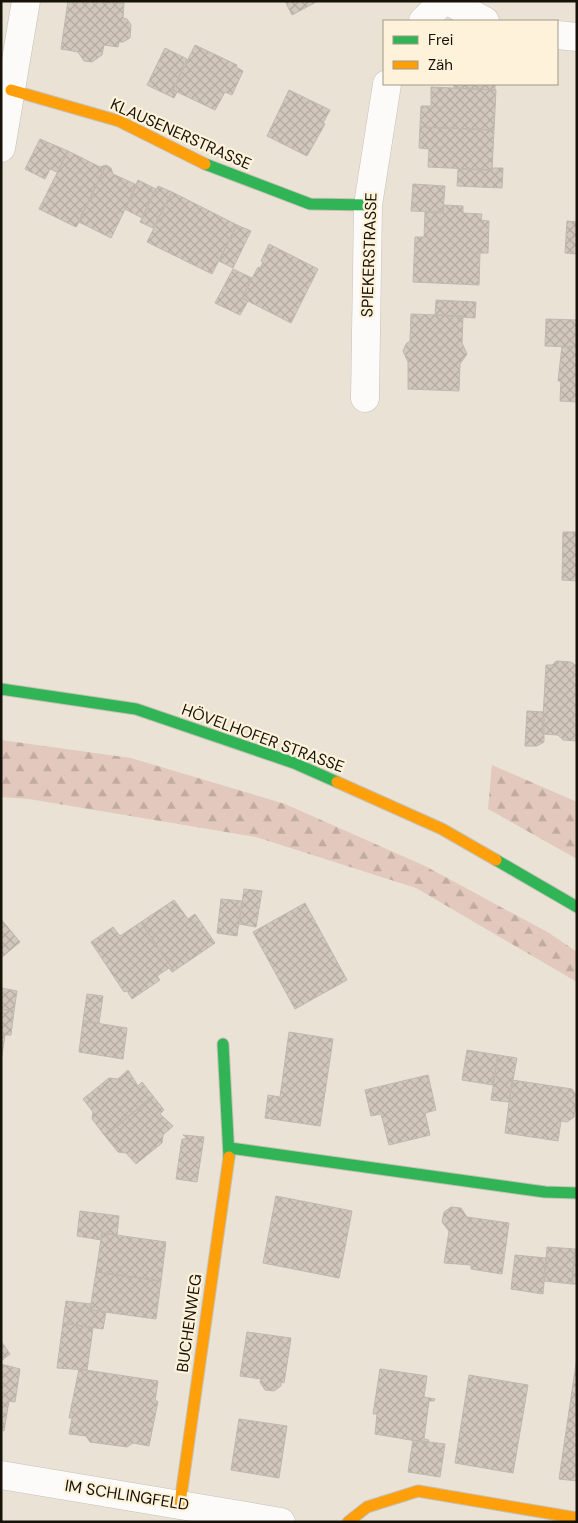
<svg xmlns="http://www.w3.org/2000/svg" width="578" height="1523" font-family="'DM Sans',sans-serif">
<defs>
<pattern id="forest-firs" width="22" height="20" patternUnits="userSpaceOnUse" patternTransform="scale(1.25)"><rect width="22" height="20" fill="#e2c8bd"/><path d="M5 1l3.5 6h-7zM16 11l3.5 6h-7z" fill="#c1aba1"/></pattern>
<pattern id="building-cross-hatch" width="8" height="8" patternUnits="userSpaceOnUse" patternTransform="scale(1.25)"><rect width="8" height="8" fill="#d2c7bb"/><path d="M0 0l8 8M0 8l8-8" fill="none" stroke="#b4aa9f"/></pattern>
</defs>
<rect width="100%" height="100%" fill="#e9e2d5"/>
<!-- forest -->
<path fill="url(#forest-firs)" d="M 1,740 L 131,758 L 285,804 L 425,866 L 549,933 L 577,952 L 577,982 L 416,888 L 256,837 L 29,799 L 1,797 Z
M 492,765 L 577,802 L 577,859 L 488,809 Z"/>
<!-- building -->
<path fill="url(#building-cross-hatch)" stroke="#bfb8ae" d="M 68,1 L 124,3 L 123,18 L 127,19 L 131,25 L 130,38 L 123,42 L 119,42 L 118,47 L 104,45 L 102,55 L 92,62 L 84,61 L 78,52 L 61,49 Z
M 285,1 L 318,1 L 292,15 Z
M 195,45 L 237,65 L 236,67 L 243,71 L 232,95 L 225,92 L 215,110 L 173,90 Z
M 165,48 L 187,59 L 173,90 L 177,92 L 174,98 L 147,85 Z
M 454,84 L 495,84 L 495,90 L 454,88 Z
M 431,87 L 496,90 L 494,130 L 420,127 L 421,106 L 431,106 Z
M 289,90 L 330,110 L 323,123 L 325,124 L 307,156 L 267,136 Z
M 420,127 L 494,130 L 492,170 L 428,167 L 429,149 L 419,148 Z
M 40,139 L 68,151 L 57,172 L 50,169 L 45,179 L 25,169 Z
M 68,151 L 100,167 L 106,165 L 76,227 L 39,209 Z
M 106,165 L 111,168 L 113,174 L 137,185 L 111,238 L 79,222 L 76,227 Z
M 493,168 L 503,168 L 502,188 L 457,186 L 458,169 L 492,170 Z
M 138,180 L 156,189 L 142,218 L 125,209 Z
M 413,184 L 445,186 L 443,212 L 411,211 Z
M 158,186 L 172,192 L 153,228 L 140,222 Z
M 172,192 L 237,225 L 212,274 L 147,242 Z
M 443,205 L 463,206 L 463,213 L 482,214 L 481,220 L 489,221 L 488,253 L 480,253 L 479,285 L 413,282 L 415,237 L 424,237 L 425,212 L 443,212 Z
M 567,221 L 577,222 L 577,254 L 565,253 Z
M 237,225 L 251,231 L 233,268 L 219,261 Z
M 269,244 L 318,269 L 291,323 L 242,298 L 258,267 L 260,268 L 263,262 L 261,261 Z
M 233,269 L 252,278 L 242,298 L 248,301 L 240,315 L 215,303 Z
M 436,300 L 476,302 L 475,318 L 435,315 Z
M 411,314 L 463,316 L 462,343 L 467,354 L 460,364 L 459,391 L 408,389 L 408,362 L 403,351 L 406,344 L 410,341 Z
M 546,319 L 577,320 L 577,347 L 545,346 Z
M 562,346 L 577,347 L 577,402 L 560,401 L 561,381 L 558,381 Z
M 563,532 L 577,532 L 577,581 L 562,580 Z
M 556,661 L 571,662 L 577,666 L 576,741 L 563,740 L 558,735 L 542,734 L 546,665 L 552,665 Z
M 527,711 L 544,712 L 544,742 L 537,746 L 525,746 Z
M 244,889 L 262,891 L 256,927 L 239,924 Z
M 221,899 L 242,901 L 237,936 L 217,933 Z
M 174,900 L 188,919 L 195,914 L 215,943 L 174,971 L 141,922 Z
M 305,903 L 347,980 L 295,1009 L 253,932 Z
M 1,919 L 20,942 L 1,958 Z
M 141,922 L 174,971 L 172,972 L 169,968 L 157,976 L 160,980 L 132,999 L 127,991 L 124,992 L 91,942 L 113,927 L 120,936 Z
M 1,988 L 17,991 L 14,1011 L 1,1009 Z
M 87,994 L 103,996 L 99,1023 L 83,1021 Z
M 1,1009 L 14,1011 L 11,1035 L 5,1035 L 1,1062 Z
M 83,1021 L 127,1028 L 123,1059 L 79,1052 Z
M 289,1032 L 333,1039 L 320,1126 L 265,1118 L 268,1095 L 280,1097 Z
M 467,1050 L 498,1055 L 493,1085 L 462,1080 Z
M 498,1055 L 517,1058 L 509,1102 L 491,1100 Z
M 128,1070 L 138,1086 L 142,1082 L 153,1096 L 105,1136 L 92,1119 L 93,1112 L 83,1099 L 109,1078 L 118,1079 Z
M 428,1075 L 436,1110 L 425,1113 L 430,1135 L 389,1145 L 381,1114 L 371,1116 L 365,1090 Z
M 512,1080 L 572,1089 L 577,1096 L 574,1117 L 567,1122 L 561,1121 L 558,1141 L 505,1133 Z
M 153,1096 L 164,1110 L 160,1114 L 173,1126 L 163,1135 L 162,1143 L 136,1164 L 126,1153 L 118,1152 L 105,1136 Z
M 183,1135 L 204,1137 L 197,1182 L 176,1179 L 182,1139 L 189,1139 L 185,1139 L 186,1137 Z
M 276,1196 L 352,1211 L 339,1278 L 263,1263 Z
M 451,1207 L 461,1208 L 467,1217 L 509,1223 L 502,1274 L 471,1269 L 471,1265 L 444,1263 L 449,1231 L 442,1222 L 444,1212 Z
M 80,1211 L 119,1216 L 117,1235 L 102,1233 L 101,1240 L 77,1236 Z
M 102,1233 L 166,1242 L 161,1281 L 96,1272 Z
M 547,1247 L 575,1249 L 572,1284 L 544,1281 Z
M 575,1249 L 577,1249 L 577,1284 L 572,1284 Z
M 515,1255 L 546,1258 L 543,1294 L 511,1289 Z
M 96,1272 L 161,1281 L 156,1319 L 90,1310 Z
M 66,1301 L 91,1304 L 91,1310 L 106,1312 L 103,1329 L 63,1323 Z
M 63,1323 L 93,1328 L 87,1370 L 57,1368 Z
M 247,1332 L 291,1338 L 284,1383 L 281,1382 L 281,1386 L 274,1391 L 265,1390 L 260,1382 L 261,1379 L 240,1376 Z
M 1,1341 L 10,1354 L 1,1361 Z
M 577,1357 L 577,1481 L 559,1479 Z
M 1,1364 L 20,1369 L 15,1402 L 9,1401 L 4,1431 L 1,1430 Z
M 79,1369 L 158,1381 L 155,1401 L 158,1401 L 149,1446 L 133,1443 L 127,1447 L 90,1442 L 86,1436 L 69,1434 L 72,1418 L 69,1418 Z
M 380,1369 L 427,1376 L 424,1397 L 435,1399 L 434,1401 L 429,1401 L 424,1439 L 429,1440 L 428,1443 L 375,1434 L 377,1414 L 373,1414 Z
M 469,1375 L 528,1385 L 513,1473 L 455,1463 Z
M 239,1419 L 287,1426 L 279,1478 L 231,1470 Z
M 413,1440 L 445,1444 L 440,1477 L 408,1472 Z"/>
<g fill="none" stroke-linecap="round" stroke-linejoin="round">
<defs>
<path id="street" d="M 448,1 L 485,21
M 423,21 L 443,1
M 557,35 L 577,37
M 1,148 L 26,1
M 365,398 L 368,205 L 387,84
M 1,1475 L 281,1522"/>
<path id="fast" d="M 205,164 L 310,204 L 368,205
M 1,689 L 136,709 L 294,763 L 337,782
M 496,860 L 577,907
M 223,1044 L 229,1157
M 230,1148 L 545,1192 L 577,1193"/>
<path id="slow" d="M 11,90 L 119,121 L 205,164
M 337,782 L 442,829 L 496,860
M 180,1503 L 229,1157
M 348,1522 L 367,1507 L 418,1491 L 577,1518"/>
</defs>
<!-- street casing -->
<use href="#street" stroke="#c6c0b6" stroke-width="29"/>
<!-- fast casing -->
<use href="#fast" stroke="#c6c0b6" stroke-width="13"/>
<!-- slow casing -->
<use href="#slow" stroke="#c6c0b6" stroke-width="13"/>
<!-- street -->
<use href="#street" stroke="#fcfbf9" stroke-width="28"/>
<!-- fast -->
<use href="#fast" stroke="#30b455" stroke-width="11"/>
<!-- slow -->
<use href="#slow" stroke="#ff9f0a" stroke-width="11"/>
</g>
<g text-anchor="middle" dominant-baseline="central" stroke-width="4.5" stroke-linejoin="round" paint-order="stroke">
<!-- street labels -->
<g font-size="16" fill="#161209" stroke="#fef3da">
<text transform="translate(181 134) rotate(24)">KLAUSENERSTRASSE</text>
<text transform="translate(369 255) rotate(-88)">SPIEKERSTRASSE</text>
<text transform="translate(263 738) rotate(20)">HÖVELHOFER STRASSE</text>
<text transform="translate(189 1323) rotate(-82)">BUCHENWEG</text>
<text transform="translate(127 1495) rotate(9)">IM SCHLINGFELD</text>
</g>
</g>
<!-- border -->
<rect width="578" height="1523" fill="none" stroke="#161209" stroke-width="5"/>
<!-- legend -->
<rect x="383" y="20" width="175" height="65" fill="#fef3da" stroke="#a19986"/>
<rect x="393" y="36" width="25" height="8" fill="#30b455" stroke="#a19986"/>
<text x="428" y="45" font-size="15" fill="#161209">Frei</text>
<rect x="393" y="61" width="25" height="8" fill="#ff9f0a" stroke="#a19986"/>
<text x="428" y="70" font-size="15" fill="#161209">Zäh</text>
</svg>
